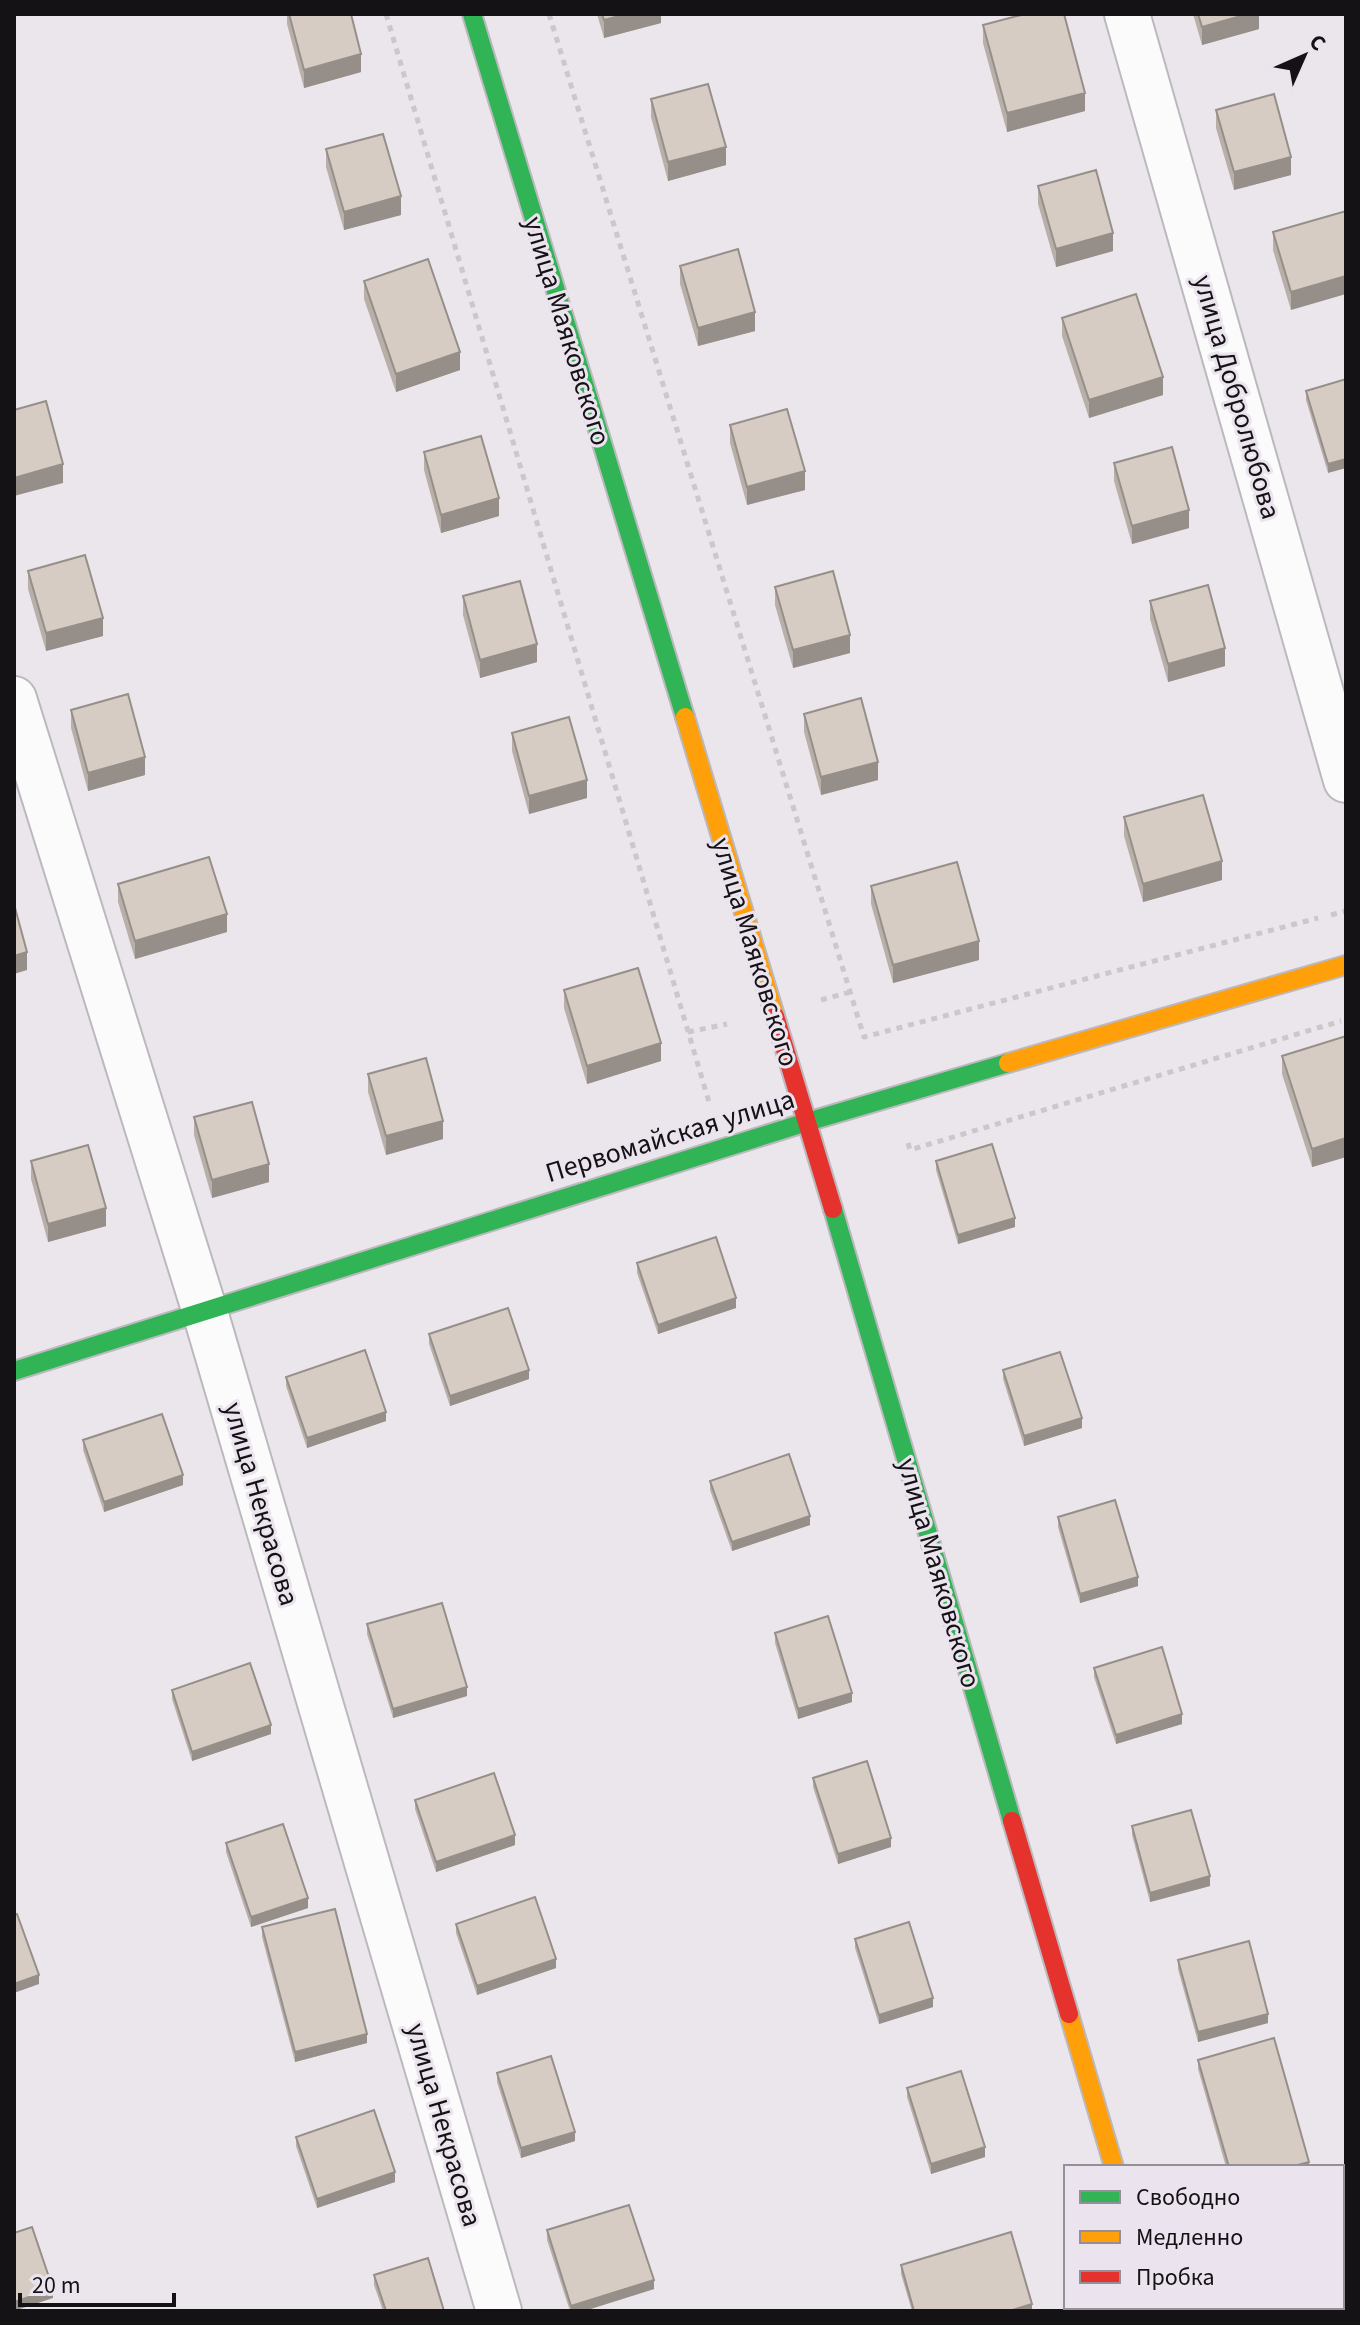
<svg xmlns="http://www.w3.org/2000/svg" width="1360" height="2325" font-family="'Source Sans 3',sans-serif">
<rect width="100%" height="100%" fill="#eae6ec"/>
<g fill="none" stroke-linecap="round" stroke-linejoin="round">
<defs>
<path id="street" d="M 1127,14 L 1346,780
M 14,699 L 205,1312 L 499,2311
M 1155,2307 L 1156,2311"/>
<path id="fast" d="M 472,14 L 685,717
M 833,1209 L 1012,1821
M 14,1371 L 807,1122 L 1008,1063"/>
<path id="slow" d="M 685,717 L 775,1016
M 1008,1063 L 1346,965
M 1069,2014 L 1114,2167"/>
<path id="jam" d="M 775,1016 L 833,1209
M 1012,1821 L 1069,2014"/>
</defs>
<!-- street casing -->
<use href="#street" stroke="#bcb9be" stroke-width="48"/>
<!-- fast casing -->
<use href="#fast" stroke="#bcb9be" stroke-width="22"/>
<!-- slow casing -->
<use href="#slow" stroke="#bcb9be" stroke-width="22"/>
<!-- jam casing -->
<use href="#jam" stroke="#bcb9be" stroke-width="22"/>
<!-- path -->
<path stroke="#c9c8ca" stroke-width="5" stroke-dasharray="6 6" stroke-linecap="butt" d="M 386,14 L 709,1102
M 549,14 L 864,1037 L 1318,918
M 1331,915 L 1346,911
M 821,1000 L 850,992
M 688,1032 L 727,1024
M 908,1143 L 910,1150 L 1341,1021"/>
<!-- street -->
<use href="#street" stroke="#fcfbfc" stroke-width="44"/>
<!-- fast -->
<use href="#fast" stroke="#30b455" stroke-width="18"/>
<!-- slow -->
<use href="#slow" stroke="#ff9f0a" stroke-width="18"/>
<!-- jam -->
<use href="#jam" stroke="#e5322d" stroke-width="18"/>
</g>
<!-- wall -->
<path fill="#b8afa9" d="M 287,14 L 351,14 L 361,72 L 304,88 L 287,24 Z
M 597,14 L 661,14 L 661,23 L 604,38 Z
M 1193,14 L 1259,14 L 1259,29 L 1202,45 Z
M 983,25 L 1085,111 L 1007,132 L 983,43 Z
M 651,99 L 726,165 L 668,181 L 651,117 Z
M 1216,110 L 1291,175 L 1234,190 L 1216,128 Z
M 326,149 L 401,215 L 344,230 L 326,167 Z
M 1038,186 L 1113,251 L 1056,267 L 1038,204 Z
M 1346,211 L 1291,310 L 1273,250 L 1273,232 Z
M 680,266 L 755,331 L 698,346 L 680,284 Z
M 364,281 L 460,370 L 396,392 L 364,299 Z
M 1062,318 L 1163,395 L 1089,418 L 1062,336 Z
M 1346,379 L 1328,473 L 1306,400 L 1306,391 Z
M 730,425 L 805,490 L 747,505 L 730,443 Z
M 424,452 L 499,516 L 441,533 L 424,470 Z
M 1114,463 L 1189,528 L 1132,544 L 1114,481 Z
M 28,571 L 103,636 L 46,651 L 28,589 Z
M 775,587 L 850,653 L 793,668 L 775,605 Z
M 463,596 L 537,662 L 480,678 L 463,615 Z
M 1150,601 L 1225,666 L 1168,682 L 1150,619 Z
M 71,710 L 145,775 L 88,791 L 71,728 Z
M 804,714 L 878,780 L 821,795 L 804,732 Z
M 512,733 L 587,798 L 529,814 L 512,751 Z
M 1124,817 L 1222,880 L 1143,902 L 1124,836 Z
M 118,884 L 227,932 L 135,959 L 118,902 Z
M 871,886 L 979,960 L 893,983 L 871,904 Z
M 564,990 L 661,1061 L 587,1084 L 564,1008 Z
M 1346,1036 L 1346,1157 L 1312,1167 L 1282,1074 L 1282,1056 Z
M 368,1074 L 443,1139 L 386,1155 L 368,1092 Z
M 194,1117 L 269,1182 L 212,1198 L 194,1135 Z
M 31,1161 L 106,1226 L 48,1242 L 31,1179 Z
M 936,1161 L 1015,1227 L 958,1244 L 936,1170 Z
M 637,1263 L 736,1308 L 658,1334 L 637,1273 Z
M 429,1334 L 529,1379 L 450,1406 L 429,1344 Z
M 1003,1370 L 1082,1428 L 1024,1446 L 1003,1379 Z
M 286,1377 L 386,1421 L 307,1448 L 286,1386 Z
M 83,1440 L 183,1485 L 104,1512 L 83,1450 Z
M 710,1481 L 810,1525 L 732,1551 L 710,1490 Z
M 1058,1517 L 1138,1586 L 1080,1603 L 1058,1527 Z
M 367,1624 L 467,1696 L 393,1718 L 367,1634 Z
M 775,1633 L 852,1702 L 798,1719 L 775,1643 Z
M 1094,1668 L 1182,1724 L 1116,1744 L 1094,1677 Z
M 172,1690 L 271,1734 L 192,1761 L 172,1699 Z
M 813,1778 L 891,1847 L 838,1864 L 813,1787 Z
M 415,1800 L 515,1845 L 436,1872 L 415,1809 Z
M 1132,1826 L 1210,1886 L 1150,1902 L 1132,1835 Z
M 226,1843 L 308,1908 L 251,1927 L 226,1852 Z
M 456,1924 L 556,1968 L 477,1995 L 456,1933 Z
M 262,1927 L 367,2043 L 295,2062 L 262,1937 Z
M 855,1939 L 933,2007 L 879,2024 L 855,1948 Z
M 1178,1960 L 1268,2023 L 1198,2042 L 1178,1969 Z
M 1198,2060 L 1309,2167 L 1226,2167 L 1198,2069 Z
M 497,2073 L 575,2141 L 521,2158 L 497,2082 Z
M 907,2088 L 985,2157 L 931,2174 L 907,2097 Z
M 296,2137 L 395,2182 L 317,2208 L 296,2146 Z
M 547,2230 L 654,2289 L 584,2311 L 570,2311 L 547,2240 Z
M 901,2265 L 1032,2311 L 912,2311 L 901,2274 Z
M 374,2275 L 444,2311 L 383,2311 L 374,2285 Z"/>
<!-- shaded-wall -->
<path fill="#968f89" d="M 627,14 L 661,14 L 661,23 L 604,38 L 604,20 Z
M 1248,14 L 1259,14 L 1259,29 L 1202,45 L 1202,27 Z
M 361,54 L 361,72 L 304,88 L 304,70 Z
M 1085,93 L 1085,111 L 1007,132 L 1007,113 Z
M 726,147 L 726,165 L 668,181 L 668,162 Z
M 1291,157 L 1291,175 L 1234,190 L 1234,172 Z
M 401,196 L 401,215 L 344,230 L 344,212 Z
M 1113,233 L 1113,251 L 1056,267 L 1056,249 Z
M 1346,276 L 1346,294 L 1291,310 L 1291,292 Z
M 755,312 L 755,331 L 698,346 L 698,328 Z
M 460,352 L 460,370 L 396,392 L 396,374 Z
M 1163,377 L 1163,395 L 1089,418 L 1089,400 Z
M 1346,459 L 1346,468 L 1328,473 L 1328,464 Z
M 63,464 L 63,483 L 14,496 L 14,478 Z
M 805,471 L 805,490 L 747,505 L 747,487 Z
M 499,498 L 499,516 L 441,533 L 441,515 Z
M 1189,510 L 1189,528 L 1132,544 L 1132,526 Z
M 103,618 L 103,636 L 46,651 L 46,633 Z
M 850,635 L 850,653 L 793,668 L 793,650 Z
M 537,644 L 537,662 L 480,678 L 480,660 Z
M 1225,648 L 1225,666 L 1168,682 L 1168,664 Z
M 145,757 L 145,775 L 88,791 L 88,773 Z
M 878,762 L 878,780 L 821,795 L 821,777 Z
M 587,780 L 587,798 L 529,814 L 529,796 Z
M 1222,861 L 1222,880 L 1143,902 L 1143,884 Z
M 227,914 L 227,932 L 135,959 L 135,941 Z
M 979,941 L 979,960 L 893,983 L 893,965 Z
M 27,952 L 27,970 L 14,974 L 14,956 Z
M 661,1043 L 661,1061 L 587,1084 L 587,1066 Z
M 443,1121 L 443,1139 L 386,1155 L 386,1136 Z
M 1346,1138 L 1346,1157 L 1312,1167 L 1312,1149 Z
M 269,1164 L 269,1182 L 212,1198 L 212,1180 Z
M 106,1208 L 106,1226 L 48,1242 L 48,1224 Z
M 1015,1218 L 1015,1227 L 958,1244 L 958,1235 Z
M 736,1298 L 736,1308 L 658,1334 L 658,1325 Z
M 529,1370 L 529,1379 L 450,1406 L 450,1396 Z
M 386,1412 L 386,1421 L 307,1448 L 307,1438 Z
M 1082,1418 L 1082,1428 L 1024,1446 L 1024,1436 Z
M 183,1475 L 183,1485 L 104,1512 L 104,1502 Z
M 810,1516 L 810,1525 L 732,1551 L 732,1542 Z
M 1138,1577 L 1138,1586 L 1080,1603 L 1080,1594 Z
M 467,1687 L 467,1696 L 393,1718 L 393,1709 Z
M 852,1693 L 852,1702 L 798,1719 L 798,1709 Z
M 1182,1714 L 1182,1724 L 1116,1744 L 1116,1735 Z
M 271,1725 L 271,1734 L 192,1761 L 192,1752 Z
M 515,1835 L 515,1845 L 436,1872 L 436,1862 Z
M 891,1838 L 891,1847 L 838,1864 L 838,1854 Z
M 1210,1876 L 1210,1886 L 1150,1902 L 1150,1893 Z
M 308,1898 L 308,1908 L 251,1927 L 251,1917 Z
M 556,1959 L 556,1968 L 477,1995 L 477,1986 Z
M 39,1975 L 39,1984 L 14,1993 L 14,1984 Z
M 933,1998 L 933,2007 L 879,2024 L 879,2015 Z
M 1268,2014 L 1268,2023 L 1198,2042 L 1198,2032 Z
M 367,2034 L 367,2043 L 295,2062 L 295,2052 Z
M 575,2132 L 575,2141 L 521,2158 L 521,2148 Z
M 985,2147 L 985,2157 L 931,2174 L 931,2164 Z
M 1309,2162 L 1309,2167 L 1290,2167 Z
M 395,2172 L 395,2182 L 317,2208 L 317,2199 Z
M 654,2280 L 654,2289 L 584,2311 L 571,2311 L 571,2306 Z
M 53,2289 L 53,2298 L 14,2311 L 14,2302 Z
M 1032,2304 L 1032,2311 L 1009,2311 Z"/>
<!-- building -->
<path fill="#d6ccc4" stroke="#968f89" stroke-width="2" d="M 289,14 L 351,14 L 361,54 L 304,70 Z
M 602,14 L 627,14 L 604,20 Z
M 1025,14 L 1064,14 L 1085,93 L 1007,113 L 983,25 Z
M 1198,14 L 1248,14 L 1202,27 Z
M 708,84 L 726,147 L 668,162 L 651,99 Z
M 1274,94 L 1291,157 L 1234,172 L 1216,110 Z
M 383,134 L 401,196 L 344,212 L 326,149 Z
M 1096,170 L 1113,233 L 1056,249 L 1038,186 Z
M 1346,211 L 1346,276 L 1291,292 L 1273,232 Z
M 738,249 L 755,312 L 698,328 L 680,266 Z
M 428,259 L 460,352 L 396,374 L 364,281 Z
M 1136,294 L 1163,377 L 1089,400 L 1062,318 Z
M 1346,379 L 1346,459 L 1328,464 L 1306,391 Z
M 46,401 L 63,464 L 14,478 L 14,410 Z
M 787,409 L 805,471 L 747,487 L 730,425 Z
M 481,436 L 499,498 L 441,515 L 424,452 Z
M 1172,447 L 1189,510 L 1132,526 L 1114,463 Z
M 85,555 L 103,618 L 46,633 L 28,571 Z
M 833,571 L 850,635 L 793,650 L 775,587 Z
M 520,581 L 537,644 L 480,660 L 463,596 Z
M 1208,585 L 1225,648 L 1168,664 L 1150,601 Z
M 128,694 L 145,757 L 88,773 L 71,710 Z
M 861,698 L 878,762 L 821,777 L 804,714 Z
M 569,717 L 587,780 L 529,796 L 512,733 Z
M 1203,795 L 1222,861 L 1143,884 L 1124,817 Z
M 209,857 L 227,914 L 135,941 L 118,884 Z
M 957,862 L 979,941 L 893,965 L 871,886 Z
M 14,904 L 27,952 L 14,956 Z
M 638,968 L 661,1043 L 587,1066 L 564,990 Z
M 1346,1036 L 1346,1138 L 1312,1149 L 1282,1056 Z
M 426,1058 L 443,1121 L 386,1136 L 368,1074 Z
M 252,1102 L 269,1164 L 212,1180 L 194,1117 Z
M 992,1144 L 1015,1218 L 958,1235 L 936,1161 Z
M 88,1145 L 106,1208 L 48,1224 L 31,1161 Z
M 716,1237 L 736,1298 L 658,1325 L 637,1263 Z
M 508,1308 L 529,1370 L 450,1396 L 429,1334 Z
M 365,1350 L 386,1412 L 307,1438 L 286,1377 Z
M 1060,1352 L 1082,1418 L 1024,1436 L 1003,1370 Z
M 162,1414 L 183,1475 L 104,1502 L 83,1440 Z
M 789,1454 L 810,1516 L 732,1542 L 710,1481 Z
M 1115,1500 L 1138,1577 L 1080,1594 L 1058,1517 Z
M 442,1603 L 467,1687 L 393,1709 L 367,1624 Z
M 828,1616 L 852,1693 L 798,1709 L 775,1633 Z
M 1162,1647 L 1182,1714 L 1116,1735 L 1094,1668 Z
M 250,1663 L 271,1725 L 192,1752 L 172,1690 Z
M 867,1761 L 891,1838 L 838,1854 L 813,1778 Z
M 494,1773 L 515,1835 L 436,1862 L 415,1800 Z
M 1191,1810 L 1210,1876 L 1150,1893 L 1132,1826 Z
M 283,1824 L 308,1898 L 251,1917 L 226,1843 Z
M 535,1897 L 556,1959 L 477,1986 L 456,1924 Z
M 335,1909 L 367,2034 L 295,2052 L 262,1927 Z
M 17,1914 L 39,1975 L 14,1984 L 14,1915 Z
M 909,1922 L 933,1998 L 879,2015 L 855,1939 Z
M 1249,1941 L 1268,2014 L 1198,2032 L 1178,1960 Z
M 1274,2038 L 1309,2162 L 1290,2167 L 1229,2167 L 1198,2060 Z
M 551,2056 L 575,2132 L 521,2148 L 497,2073 Z
M 961,2071 L 985,2147 L 931,2164 L 907,2088 Z
M 374,2110 L 395,2172 L 317,2199 L 296,2137 Z
M 629,2205 L 654,2280 L 571,2306 L 547,2230 Z
M 32,2227 L 53,2289 L 14,2302 L 14,2233 Z
M 1011,2232 L 1032,2304 L 1009,2311 L 914,2311 L 901,2265 Z
M 428,2258 L 444,2311 L 386,2311 L 374,2275 Z
M 1342,2291 L 1346,2303 L 1346,2307 L 1336,2311 L 1271,2311 L 1269,2307 L 1342,2307 Z"/>
<g text-anchor="middle" dominant-baseline="central" stroke-width="6" stroke-linejoin="round" paint-order="stroke">
<!-- street labels -->
<g font-size="28" fill="#151215" stroke="#ebe4ee">
<text transform="translate(567 331) rotate(73)">улица Маяковского</text>
<text transform="translate(1237 397) rotate(74)">улица Добролюбова</text>
<text transform="translate(755 952) rotate(73)">улица Маяковского</text>
<text transform="translate(670 1136) rotate(-17)">Первомайская улица</text>
<text transform="translate(261 1504) rotate(74)">улица Некрасова</text>
<text transform="translate(939 1573) rotate(74)">улица Маяковского</text>
<text transform="translate(444 2125) rotate(74)">улица Некрасова</text>
</g>
</g>
<!-- border -->
<rect width="1360" height="2325" fill="none" stroke="#151215" stroke-width="32"/>
<!-- legend -->
<rect x="1064" y="2165" width="280" height="144" fill="#ebe4ee" stroke="#959097" stroke-width="2"/>
<rect x="1080" y="2191" width="40" height="12" fill="#30b455" stroke="#959097" stroke-width="2"/>
<text x="1136" y="2205" font-size="24" fill="#151215">Свободно</text>
<rect x="1080" y="2231" width="40" height="12" fill="#ff9f0a" stroke="#959097" stroke-width="2"/>
<text x="1136" y="2245" font-size="24" fill="#151215">Медленно</text>
<rect x="1080" y="2271" width="40" height="12" fill="#e5322d" stroke="#959097" stroke-width="2"/>
<text x="1136" y="2285" font-size="24" fill="#151215">Пробка</text>
<!-- north arrow -->
<g transform="translate(1304 56) rotate(45)" stroke="#ebe4ee" stroke-width="6" paint-order="stroke">
<path d="M0-6L14 30L0 20L-14 30Z" fill="#151215"/>
<text y="-12" font-size="22" font-weight="bold" text-anchor="middle" fill="#151215">С</text>
</g>
<!-- scale -->
<path d="M20 2293v12h154v-12" fill="none" stroke="#151215" stroke-width="4"/>
<text x="32" y="2293" font-size="24" fill="#151215" stroke="#ebe4ee" stroke-width="6" paint-order="stroke">20 m</text>
</svg>
